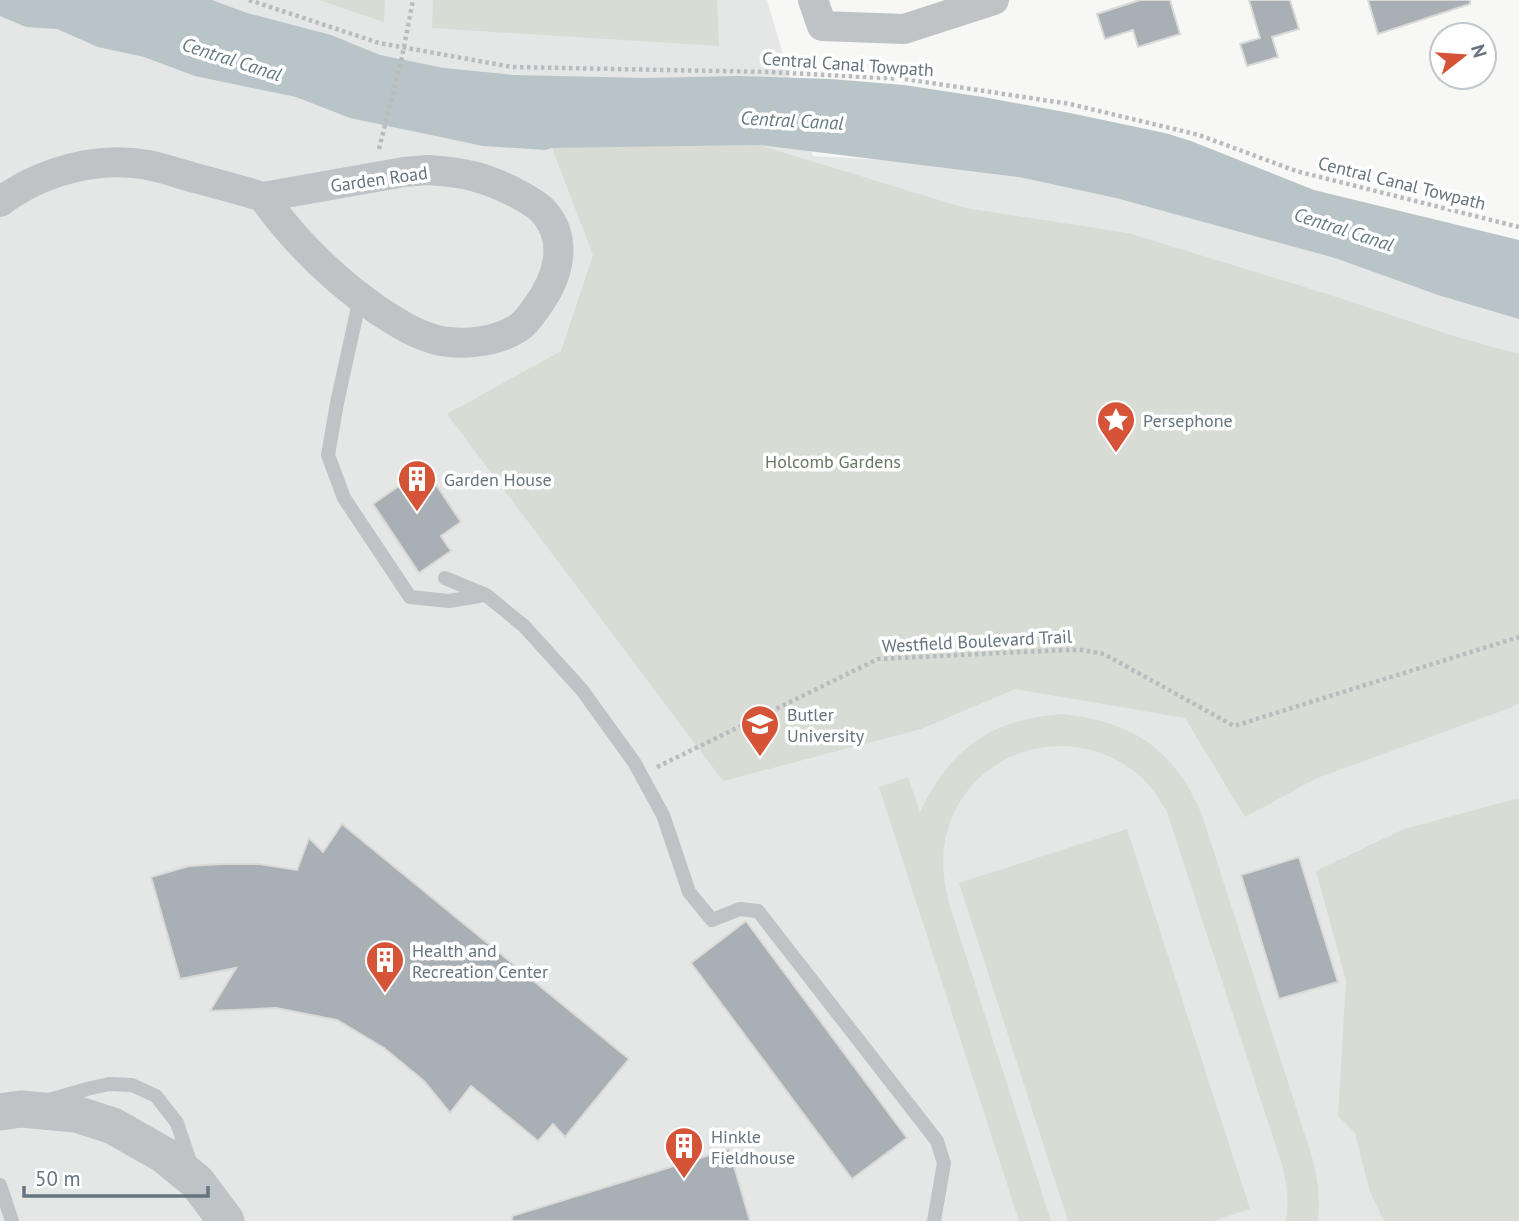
<svg xmlns="http://www.w3.org/2000/svg" width="1519" height="1221" font-family="'PT Sans',sans-serif">
<rect width="100%" height="100%" fill="#f7f7f5"/>
<!-- built -->
<path fill="#e5e6e6" d="M 0,0 L 767,0 L 813,156 L 1015,167 L 1519,296 L 1519,1221 L 0,1221 Z"/>
<!-- green -->
<path fill="#d8dcd4" d="M 319,0 L 385,0 L 384,22 Z
M 433,0 L 717,0 L 719,46 L 432,28 Z
M 759,145 L 965,208 L 1128,233 L 1324,293 L 1457,337 L 1519,354 L 1519,703 L 1507,709 L 1317,778 L 1245,817 L 1185,718 L 1015,689 L 921,729 L 723,781 L 447,414 L 561,351 L 593,255 L 552,148 Z
M 1063,714 C 1134,722 1174,749 1202,815 L 1312,1157 C 1318,1179 1320,1198 1318,1221 L 1286,1221 C 1289,1203 1287,1186 1283,1168 L 1167,812 C 1159,799 1152,787 1142,778 C 1078,719 973,745 948,829 C 940,854 943,878 949,903 L 1051,1221 L 1019,1221 L 879,787 L 908,777 L 920,812 C 951,747 992,719 1063,714 Z
M 1519,798 L 1519,1221 L 1384,1221 L 1370,1192 L 1355,1133 L 1338,1116 L 1346,981 L 1316,871 L 1404,829 Z
M 1127,829 L 1250,1209 L 1213,1221 L 1068,1221 L 959,883 Z"/>
<!-- water -->
<path fill="#b9c4c8" d="M 0,0 L 212,0 L 247,13 L 331,35 L 380,55 L 444,68 L 514,75 L 646,78 L 738,76 L 831,79 L 904,85 L 983,97 L 1070,113 L 1165,133 L 1191,141 L 1314,190 L 1519,240 L 1519,319 L 1438,295 L 1335,258 L 1116,198 L 1019,177 L 759,145 L 552,148 L 545,150 L 483,146 L 350,118 L 296,97 L 195,76 L 144,57 L 98,47 L 57,29 L 26,27 L 0,16 Z"/>
<!-- building -->
<path fill="#a9b0b5" stroke="#d9d9d7" stroke-width="2" d="M 1140,0 L 1170,0 L 1180,34 L 1138,47 L 1133,30 L 1105,39 L 1097,14 Z
M 1249,0 L 1290,0 L 1299,29 L 1272,37 L 1278,57 L 1247,66 L 1240,44 L 1260,38 Z
M 1368,0 L 1470,0 L 1470,4 L 1378,34 Z
M 425,468 L 461,522 L 441,536 L 451,551 L 419,573 L 373,504 Z
M 342,824 L 629,1059 L 565,1137 L 553,1124 L 538,1141 L 471,1086 L 450,1113 L 424,1081 L 384,1048 L 337,1020 L 276,1008 L 210,1011 L 236,968 L 180,979 L 151,877 L 189,866 L 222,864 L 259,864 L 297,870 L 309,838 L 323,852 Z
M 1299,857 L 1338,982 L 1279,999 L 1241,875 Z
M 746,921 L 907,1138 L 852,1179 L 691,963 Z
M 729,1149 L 750,1221 L 512,1221 L 512,1216 Z"/>
<g fill="none" stroke-linecap="round" stroke-linejoin="round">
<!-- path -->
<path stroke="#b9bcbe" stroke-width="4.5" stroke-dasharray="3.5 3.5" stroke-linecap="butt" d="M 249,0 L 379,43 L 512,67 L 769,72 L 905,79 L 1070,104 L 1199,135 L 1296,171 L 1519,227
M 379,149 L 402,57 L 413,0
M 657,767 L 878,659 L 1063,650 L 1082,650 L 1104,654 L 1234,726 L 1519,637"/>
<!-- service -->
<path stroke="#bfc3c6" stroke-width="14" d="M 360,298 L 337,403 L 328,455 L 344,498 L 410,597 L 449,601 L 485,595
M 445,578 L 486,595 L 524,626 L 582,690 L 634,762 L 663,815 L 689,892 L 712,920 L 740,909 L 758,911 L 937,1141 L 944,1163 L 934,1221
M 49,1100 L 87,1089 L 109,1084 L 132,1085 L 156,1096 L 177,1123 L 192,1168
M 0,1185 L 12,1221"/>
<!-- minor -->
<path stroke="#bfc3c6" stroke-width="30" d="M 813,0 L 822,26 L 904,29 L 994,0
M 427,170 C 464,172 485,177 518,194 C 527,199 537,204 544,212 C 570,242 557,280 536,308 C 531,315 526,323 518,328 C 497,342 465,345 441,341 C 418,336 399,324 379,311 C 334,280 295,242 263,197 L 404,172 Z
M 0,202 C 41,171 97,156 148,165 C 164,168 180,174 195,178 C 218,184 240,190 263,197"/>
<!-- tertiary -->
<path stroke="#bfc3c6" stroke-width="37" d="M 0,1112 L 21,1109 L 76,1114 L 113,1126 L 164,1155 L 197,1182 L 226,1221"/>
</g>
<!-- icons -->
<defs>
<symbol id="sight-pin" viewBox="-11 -11 22 30"><path d="M0 17L-7.5 6A9.5 9.5 0 1 1 7.5 6Z" fill="#d55337" stroke="#fff"/><path d="M0-6L1.8-2.2L6-1.7L2.9 1.2L3.7 5.4L0 3.3L-3.7 5.4L-2.9 1.2L-6-1.7L-1.8-2.2Z" fill="#fff"/></symbol>
<symbol id="building-pin" viewBox="-11 -11 22 30"><path d="M0 17L-7.5 6A9.5 9.5 0 1 1 7.5 6Z" fill="#d55337" stroke="#fff"/><path d="M-4-6H4V6H1V3H-1V6H-4ZM-2.5-4.3h1.7v1.8h-1.7ZM.8-4.3h1.7v1.8H.8ZM-2.5-1h1.7V.8h-1.7ZM.8-1h1.7V.8H.8Z" fill="#fff"/></symbol>
<symbol id="university-pin" viewBox="-11 -11 22 30"><path d="M0 17L-7.5 6A9.5 9.5 0 1 1 7.5 6Z" fill="#d55337" stroke="#fff"/><path d="M0-5L7-2L0 1L-7-2ZM-4 1L0 2.5L4 1V4Q0 6-4 4Z" fill="#fff"/></symbol>
</defs>
<g fill-rule="evenodd">
<use href="#sight-pin" x="1094" y="398" width="44" height="60"/>
<use href="#building-pin" x="395" y="457" width="44" height="60"/>
<use href="#university-pin" x="738" y="702" width="44" height="60"/>
<use href="#building-pin" x="363" y="938" width="44" height="60"/>
<use href="#building-pin" x="662" y="1124" width="44" height="60"/>
</g>
<g text-anchor="middle" dominant-baseline="central" stroke-width="7" stroke-linejoin="round" paint-order="stroke">
<!-- street labels -->
<g font-size="18" fill="#65747e" stroke="#fff">
<text transform="translate(848 64) rotate(4)">Central Canal Towpath</text>
<text transform="translate(379 179) rotate(-8)">Garden Road</text>
<text transform="translate(1402 183) rotate(14)">Central Canal Towpath</text>
<text transform="translate(977 641) rotate(-3)">Westfield Boulevard Trail</text>
</g>
<!-- poi labels -->
<g font-size="18" fill="#65747e" stroke="#fff" text-anchor="start">
<text x="1143" y="420">Persephone</text>
<text x="444" y="479">Garden House</text>
<text x="787" y="714">Butler<tspan x="787" dy="21">University</tspan></text>
<text x="412" y="950">Health and<tspan x="412" dy="21">Recreation Center</tspan></text>
<text x="711" y="1136">Hinkle<tspan x="711" dy="21">Fieldhouse</tspan></text>
</g>
<!-- park labels -->
<g font-size="18" fill="#677663" stroke="#fff">
<text x="833" y="461">Holcomb Gardens</text>
</g>
<!-- water labels -->
<g font-size="19" font-style="italic" fill="#657a7f" stroke="#fff">
<text transform="translate(232 59) rotate(18)">Central Canal</text>
<text transform="translate(792 120) rotate(3)">Central Canal</text>
<text transform="translate(1344 229) rotate(18)">Central Canal</text>
</g>
</g>
<!-- north arrow -->
<g transform="translate(1463 56) rotate(73)"><circle r="33" fill="#ffffff" stroke="#c1c7cb" stroke-width="2"/>
<path d="M0-5L12 26L0 18L-12 26Z" fill="#d55337"/>
<text y="-10" font-size="19" font-weight="bold" text-anchor="middle" fill="#65747e">N</text>
</g>
<!-- scale -->
<path d="M24 1186v10h184v-10" fill="none" stroke="#65747e" stroke-width="3.5"/>
<text x="35" y="1186" font-size="21" fill="#65747e" stroke="#ffffff" stroke-width="5" paint-order="stroke">50 m</text>
</svg>
